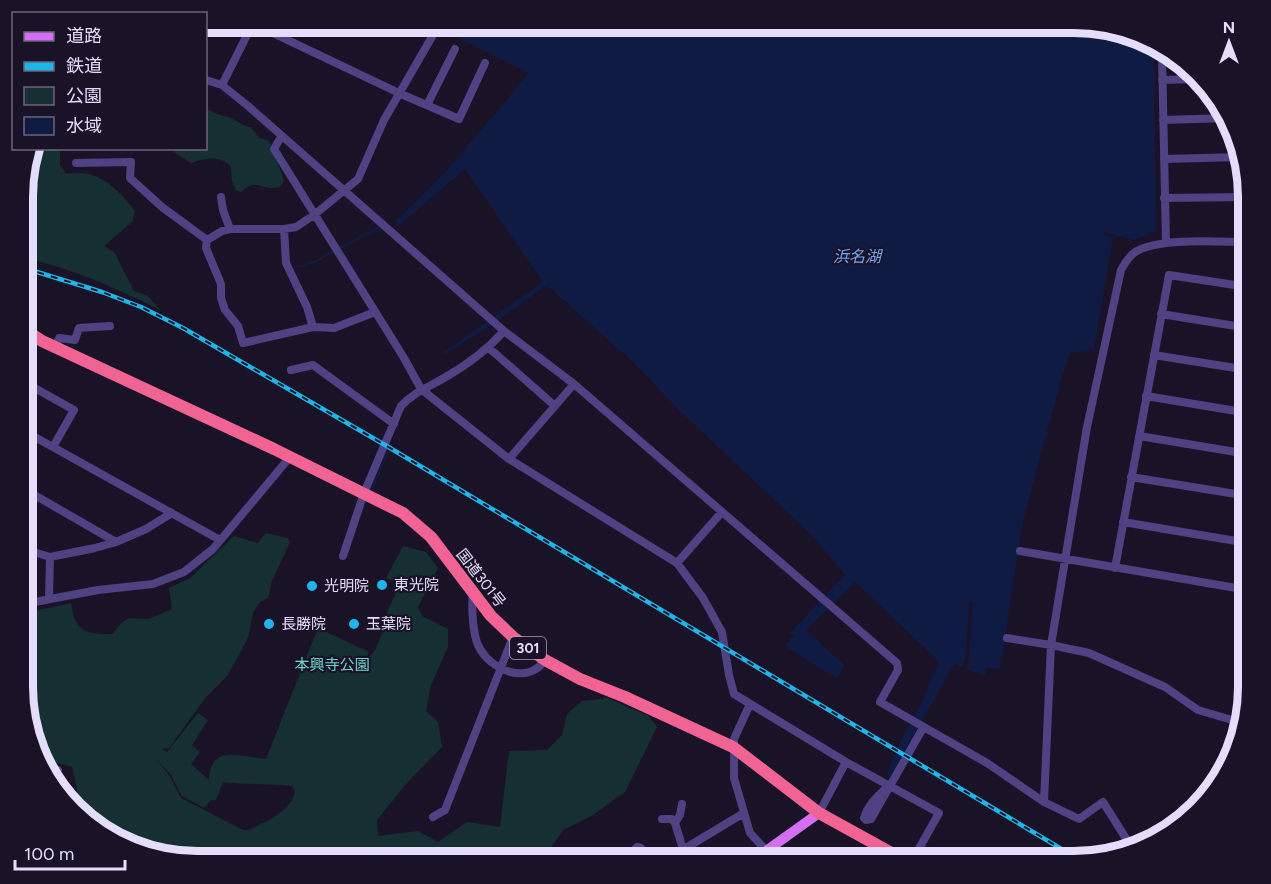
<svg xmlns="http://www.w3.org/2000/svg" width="1271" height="884" font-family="Figtree,'Noto Sans JP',sans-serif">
<rect width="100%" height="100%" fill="#1a1328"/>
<!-- green -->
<path fill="#162f32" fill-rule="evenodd" d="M 209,110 C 215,113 221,116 228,117 C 236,119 242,127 251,127 L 259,138 L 269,141 L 284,180 L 280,187 C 259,192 259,176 241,192 L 236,190 L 232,182 L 231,166 C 219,155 206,158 191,163 L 169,149 L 206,148 L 206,113 Z
M 32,149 L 60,149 L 60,165 L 66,174 C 98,168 117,188 135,211 L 132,222 L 104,246 L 114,252 L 134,291 L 148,296 L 160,310 C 116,288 72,268 24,258 L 24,174 Z
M 266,533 L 287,538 L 290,542 L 272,581 L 268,598 L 259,603 L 253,613 L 248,638 L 228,675 L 206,697 L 169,748 L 162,749 L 167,752 L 198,713 L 208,720 L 192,745 L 200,752 L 191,764 L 209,780 C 211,743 239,757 266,759 L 318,628 L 369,652 L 363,665 L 376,649 L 386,623 L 387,613 L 396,592 L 397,582 L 386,578 L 403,546 L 426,552 L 438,568 L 418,607 L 422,616 L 448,629 L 448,647 L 431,685 L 426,711 L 438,722 L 442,747 L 406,784 L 377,820 L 378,836 L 418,831 L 438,842 L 467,822 L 500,827 L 509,751 L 547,750 L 562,735 L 567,714 L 582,701 L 607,698 L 649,716 L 657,727 L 625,792 L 593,815 L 563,830 L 550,849 L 544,861 L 186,861 L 91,826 L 74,806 L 77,790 L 72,767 L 55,762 L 45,772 L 24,710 L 24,613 L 71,603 C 75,633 86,634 113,634 L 121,623 L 129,618 L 149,619 L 172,609 L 169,588 L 190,578 L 234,536 L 258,543 ZM 155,758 L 171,775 L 182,796 L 204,808 L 211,800 L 216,800 L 223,782 C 246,785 269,783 292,786 L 295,791 C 292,812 266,821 249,830 L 243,830 L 181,798 L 169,775 Z"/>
<!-- water -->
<path fill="#101b44" d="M 429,23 L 1085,23 L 1156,49 L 1154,53 L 1156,231 L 1134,240 L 1104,232 L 1104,235 L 1113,237 L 1094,349 L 1070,353 L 1064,369 L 1022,524 L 1000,669 L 987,668 L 985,676 L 968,669 L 973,603 L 969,603 L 965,660 L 962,667 L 954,664 L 890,777 L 887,773 L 899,744 L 923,700 L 939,661 L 855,582 L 806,630 L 843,664 L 844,666 L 837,679 L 785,646 L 794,636 L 790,633 L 845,575 L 812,535 L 681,412 L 633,362 L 547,285 L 494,323 L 445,354 L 444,352 L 543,282 L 465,169 L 398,226 L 396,221 L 451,166 L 529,73 Z"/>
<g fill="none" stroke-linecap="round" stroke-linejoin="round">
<!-- stream -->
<path stroke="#101b44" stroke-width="2" d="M 291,268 L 314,262 L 380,227
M 372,489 L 391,445"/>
<!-- minor -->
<path stroke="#4e4283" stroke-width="8" d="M 252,23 L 401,94 L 459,119 L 485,63
M 206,80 L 222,85 L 248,106 L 504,331 L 574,384 L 897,663 L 898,670 L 880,702 L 987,763 L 1044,802 L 1079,819 L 1103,802 L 1132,848
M 1162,80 L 1197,79
M 222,85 L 253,23
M 427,105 L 455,49
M 1163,120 L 1229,118
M 281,137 L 274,149 L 404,358 L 421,389 L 509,459 L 677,563 L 703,598 L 722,632 L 729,675 L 734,694 L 846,762 L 939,813 L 912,861
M 1164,159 L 1241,157
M 76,163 L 131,162 L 130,178 L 162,207 L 207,240
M 221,197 L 223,210 L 230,229
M 1164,198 L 1248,197
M 284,229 L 286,263 L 307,307 L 313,327
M 1166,243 L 1162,55 L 1167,53
M 375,312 L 334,328 L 313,327 L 243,343 L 238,326 L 225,310 L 221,298 L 221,284 L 206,248 L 207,240 L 222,231 L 230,229 L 284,229 L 296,227 L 314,215 L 358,179 L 384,120 L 433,35
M 1161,314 L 1248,328
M 55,347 L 59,338 L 75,340 L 79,328 L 110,326
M 489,348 L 555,406
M 1154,355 L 1248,370
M 291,370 L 313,365 L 394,424
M 24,382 L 74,410 L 53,447
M 1146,396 L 1248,413
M 24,431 L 220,540
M 1139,436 L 1248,454
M 509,459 L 574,384
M 1131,477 L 1248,496
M 24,489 L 116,542
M 1123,522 L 1248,543
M 24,549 L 50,557 L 95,548 L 116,542 L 146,529 L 172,513
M 1020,551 L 1248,590
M 343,556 L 364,493 L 401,406 C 414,392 429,387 444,378 C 467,365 487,350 504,331
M 677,563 L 721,513
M 1115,568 L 1169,275 L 1248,287
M 473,594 C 471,606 473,634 478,645 C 489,670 528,686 545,660
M 49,599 L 50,557
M 24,604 L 98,590 L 153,584 L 184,572 L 213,549 L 290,457
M 1007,638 L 1051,645 L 1089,653 L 1165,687 L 1198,710 L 1239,722
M 750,704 L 734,739 L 734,778 L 750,833 L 776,861
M 1244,709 L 1248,693
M 50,780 L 58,770
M 889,785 C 879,795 868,804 864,818 L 866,820 L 871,819 L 923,728
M 1044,802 L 1051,645 L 1087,427 L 1121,270 C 1125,263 1128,257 1135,252 C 1159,237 1219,242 1248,242
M 682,804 L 680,815 L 675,823 L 683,849
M 819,813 L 846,762
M 433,817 L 445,810 L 513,637
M 662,819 L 672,819 L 675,823
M 629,861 L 632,852 L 637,847 L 641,848 L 650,861
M 664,861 L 744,813
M 845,861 L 848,854 L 851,853 L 854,855 L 854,861"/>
<!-- major -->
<path stroke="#d46ef2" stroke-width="10" d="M 752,861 L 819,813"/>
<!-- highway -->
<path stroke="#f16392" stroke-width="12" d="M 24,329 L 42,341 L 274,449 L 403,513 L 431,537 L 491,616 L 513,637 L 545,660 L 580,679 L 625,697 L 733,747 L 819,813 L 906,861"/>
<defs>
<path id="rail" d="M 24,268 L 102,292 L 141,307 L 183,328 L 385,445 L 1080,860"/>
</defs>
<!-- rail casing -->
<use href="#rail" stroke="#1bb6ea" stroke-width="4.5"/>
<!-- rail -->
<use href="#rail" stroke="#1a1328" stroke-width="2" stroke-dasharray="7" stroke-linecap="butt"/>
</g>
<!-- markers -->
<g fill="#1bb6ea" stroke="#1a1328" stroke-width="2">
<circle cx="382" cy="585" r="6"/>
<circle cx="312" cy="586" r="6"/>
<circle cx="269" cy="624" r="6"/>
<circle cx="354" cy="624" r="6"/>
</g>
<g text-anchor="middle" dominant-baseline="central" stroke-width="4.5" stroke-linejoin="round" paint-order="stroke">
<!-- shield labels -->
<rect fill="#1a1328" stroke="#a8a0bc" stroke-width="1.5" x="510" y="637" width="36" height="22" rx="4.5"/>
<g font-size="14" font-weight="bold" fill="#e5ddfc">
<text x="528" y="648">301</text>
</g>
<!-- street labels -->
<g font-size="15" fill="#e5ddfc" stroke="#1a1328">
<text transform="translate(481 578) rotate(52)">国道301号</text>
</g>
<!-- poi labels -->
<g font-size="15" fill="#e5ddfc" stroke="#1a1328" text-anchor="start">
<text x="394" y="585">東光院</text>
<text x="324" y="586">光明院</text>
<text x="281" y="624">長勝院</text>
<text x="366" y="624">玉葉院</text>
</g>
<!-- park labels -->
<g font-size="15" fill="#6ed7cc" stroke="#1a1328">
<text x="332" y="665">本興寺公園</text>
</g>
<!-- water labels -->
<g font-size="16" font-style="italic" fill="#75a5f2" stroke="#1a1328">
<text x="857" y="256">浜名湖</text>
</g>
</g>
<!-- crop -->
<path d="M0 0H1271V884H0ZM197 33H1074A164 164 0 0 1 1238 197V687A164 164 0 0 1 1074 851H197A164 164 0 0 1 33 687V197A164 164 0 0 1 197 33Z" fill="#1a1328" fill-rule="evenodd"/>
<path fill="none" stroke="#e5ddfc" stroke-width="8" d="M197 33H1074A164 164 0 0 1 1238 197V687A164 164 0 0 1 1074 851H197A164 164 0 0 1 33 687V197A164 164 0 0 1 197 33Z"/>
<!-- legend -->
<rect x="12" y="12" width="195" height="138" fill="#1a1328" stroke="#6b647d" stroke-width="1.5"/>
<rect x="24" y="32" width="30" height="9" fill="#d46ef2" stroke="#6b647d" stroke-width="1.5"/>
<text x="66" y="42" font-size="18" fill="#e5ddfc">道路</text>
<rect x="24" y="62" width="30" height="9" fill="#1bb6ea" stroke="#6b647d" stroke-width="1.5"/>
<text x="66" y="72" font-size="18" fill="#e5ddfc">鉄道</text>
<rect x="24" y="87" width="30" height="18" fill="#162f32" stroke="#6b647d" stroke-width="1.5"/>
<text x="66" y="102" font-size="18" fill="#e5ddfc">公園</text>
<rect x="24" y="117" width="30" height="18" fill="#101b44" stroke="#6b647d" stroke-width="1.5"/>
<text x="66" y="132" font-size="18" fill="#e5ddfc">水域</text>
<!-- north arrow -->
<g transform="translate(1229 42)" stroke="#1a1328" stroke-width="4.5" paint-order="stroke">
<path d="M0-4.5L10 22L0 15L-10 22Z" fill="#e5ddfc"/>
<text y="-9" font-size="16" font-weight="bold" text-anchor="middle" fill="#e5ddfc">N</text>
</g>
<!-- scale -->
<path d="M15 860v9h110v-9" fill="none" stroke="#e5ddfc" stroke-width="3"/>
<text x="24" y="860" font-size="18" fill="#e5ddfc" stroke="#1a1328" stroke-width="4.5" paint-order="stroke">100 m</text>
</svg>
